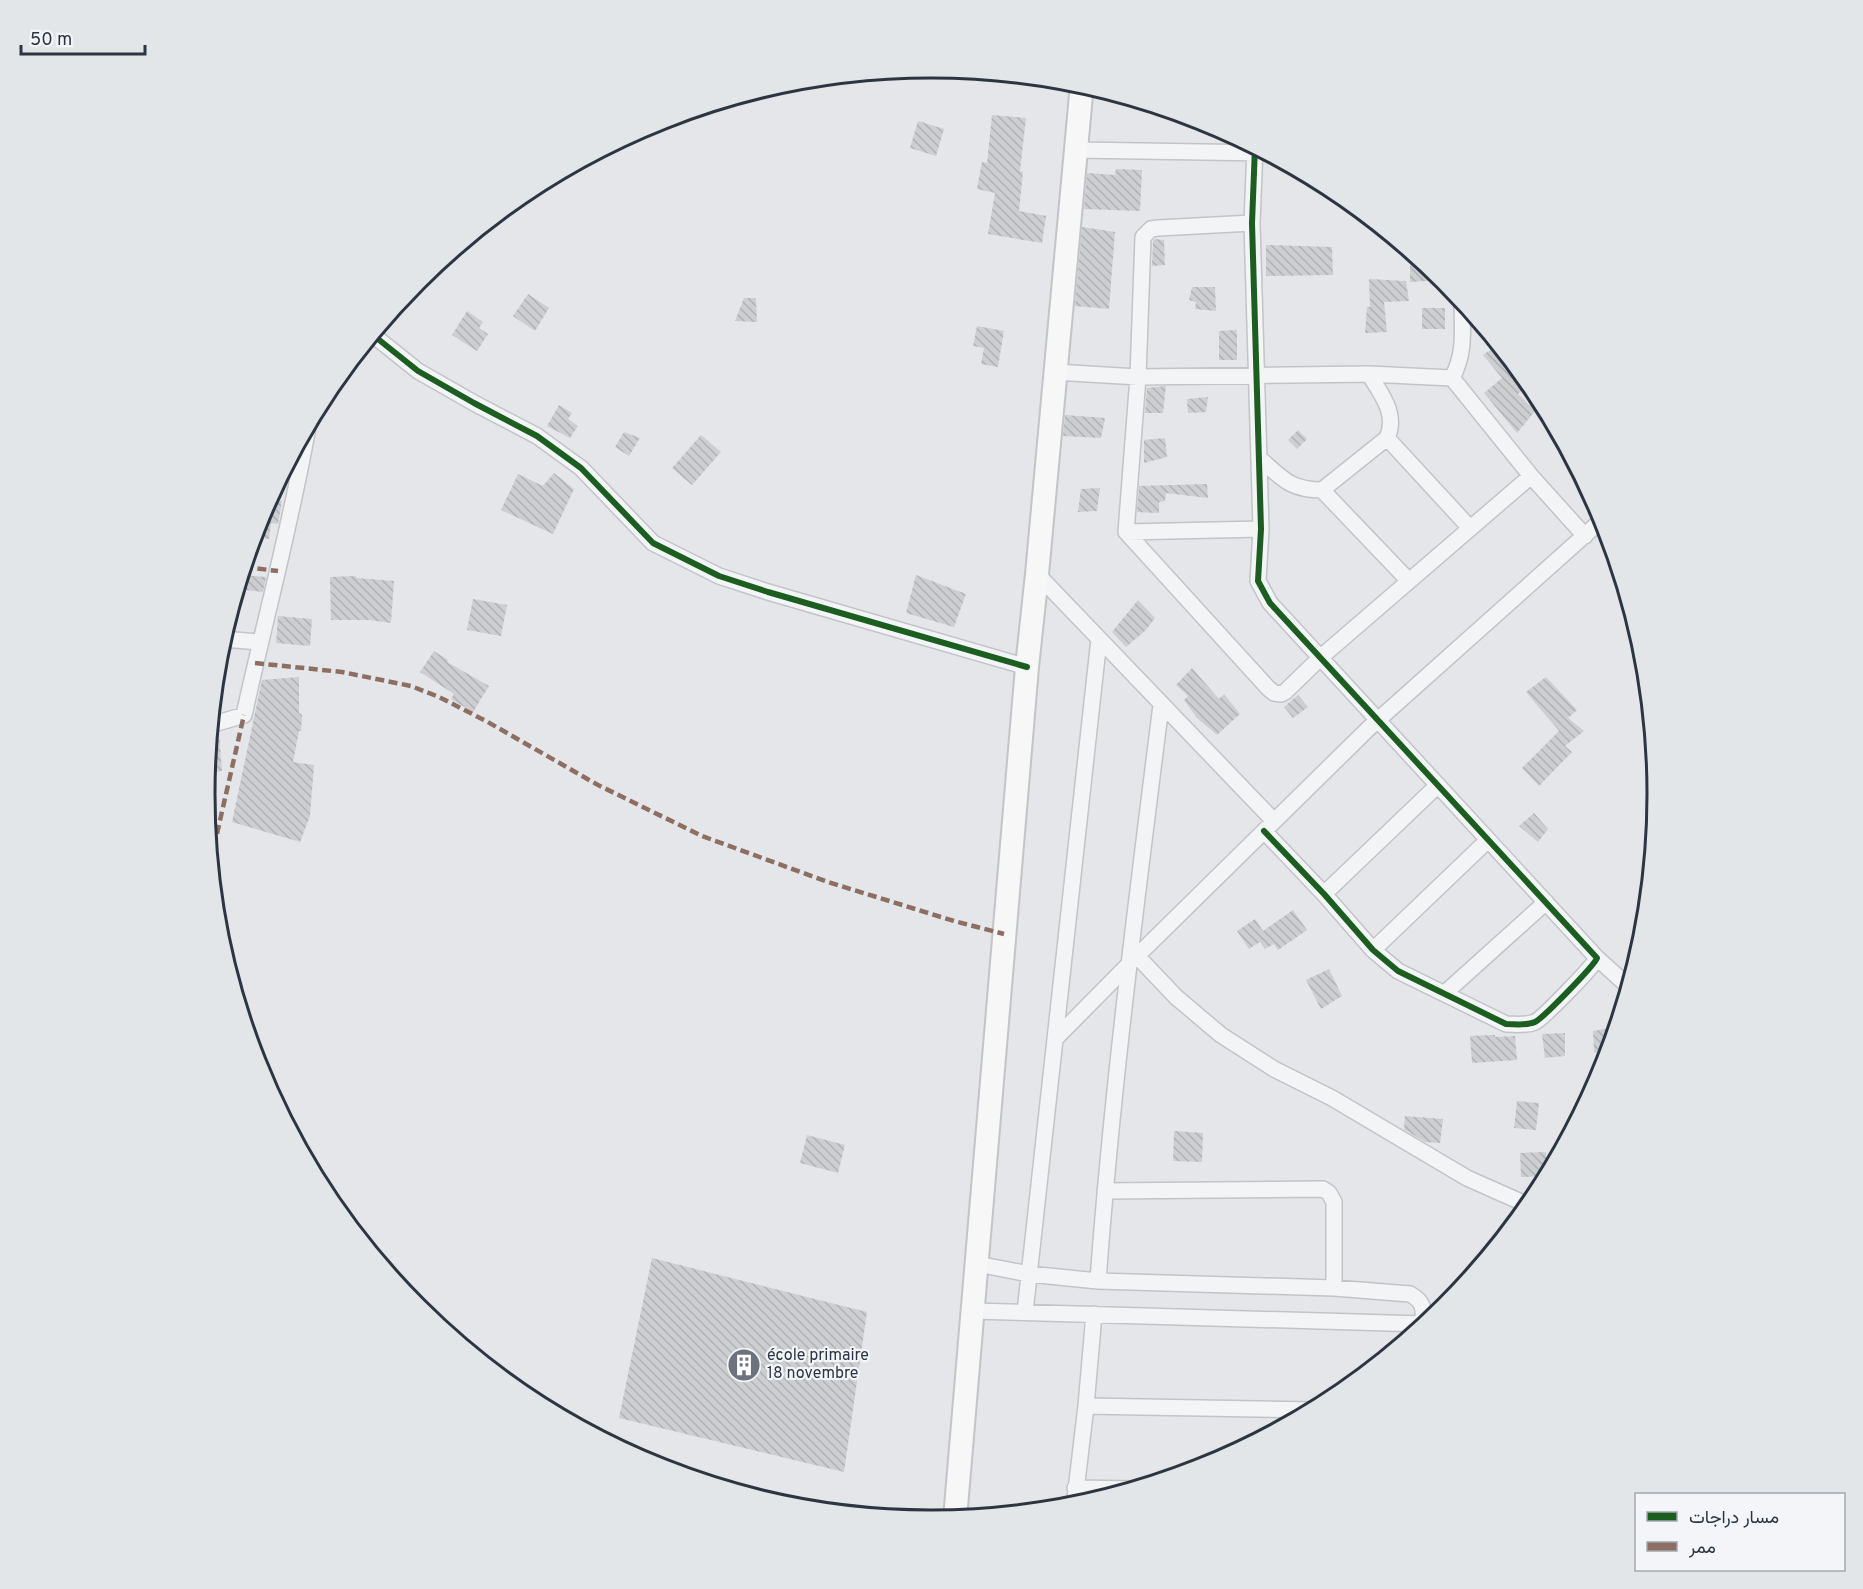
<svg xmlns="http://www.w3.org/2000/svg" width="1863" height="1589" font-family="Overpass,Vazirmatn,sans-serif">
<defs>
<pattern id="building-back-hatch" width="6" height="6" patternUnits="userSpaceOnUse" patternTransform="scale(1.5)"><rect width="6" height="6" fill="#ccced1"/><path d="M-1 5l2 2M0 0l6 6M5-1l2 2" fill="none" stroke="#afb2b5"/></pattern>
</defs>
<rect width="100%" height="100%" fill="#e4e6e9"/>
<!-- building -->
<path fill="url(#building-back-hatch)" d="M 992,115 L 1026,118 L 1020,171 L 1023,172 L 1019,211 L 1046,216 L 1042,243 L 988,234 L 995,193 L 977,189 L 982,162 L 987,163 Z
M 918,121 L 944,129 L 936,156 L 910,148 Z
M 1116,169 L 1142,170 L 1140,211 L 1084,209 L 1087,173 L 1115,175 Z
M 1082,227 L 1115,232 L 1109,309 L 1075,306 Z
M 1155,239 L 1164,240 L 1165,265 L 1152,266 L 1153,241 Z
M 1266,245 L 1332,247 L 1333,275 L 1266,276 Z
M 1410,251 L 1423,262 L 1445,280 L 1410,282 Z
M 1369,279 L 1406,281 L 1409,301 L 1384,302 L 1387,332 L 1365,333 L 1367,307 L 1370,307 Z
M 1192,287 L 1215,287 L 1216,311 L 1195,309 L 1196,302 L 1189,300 Z
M 528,294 L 549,308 L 535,331 L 513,316 Z
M 744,298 L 756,298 L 757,322 L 735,321 Z
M 1422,308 L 1445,308 L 1445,329 L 1422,329 Z
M 467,311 L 483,322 L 479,328 L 488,334 L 477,351 L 452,335 Z
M 977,326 L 1004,331 L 998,367 L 981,364 L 984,348 L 973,346 Z
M 1237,330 L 1237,360 L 1219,360 L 1219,331 Z
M 1498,345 L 1529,383 L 1518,394 L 1535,411 L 1517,433 L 1484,393 L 1502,378 L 1483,355 Z
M 1166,386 L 1163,413 L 1145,413 L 1147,388 Z
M 1208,397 L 1206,412 L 1188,413 L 1187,399 Z
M 559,405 L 572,413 L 568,419 L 578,426 L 570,438 L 547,426 Z
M 1065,415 L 1105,418 L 1101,438 L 1063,436 Z
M 1298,430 L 1307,439 L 1297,449 L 1288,440 Z
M 624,432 L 640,438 L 629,456 L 615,447 Z
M 701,435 L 721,452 L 692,485 L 672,468 Z
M 1165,438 L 1167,457 L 1144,463 L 1144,440 Z
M 554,473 L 574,489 L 553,534 L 501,510 L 518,474 L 543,486 Z
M 1207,484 L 1208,498 L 1166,493 L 1166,492 L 1165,501 L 1159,502 L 1159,513 L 1137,512 L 1139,486 Z
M 1100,488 L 1097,511 L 1078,512 L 1081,489 Z
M 274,490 L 276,490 L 274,500 L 282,501 L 278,524 L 271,523 L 269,539 L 254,537 L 260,516 Z
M 242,575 L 266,577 L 263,592 L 238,589 Z
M 916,575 L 966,594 L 954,627 L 906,613 Z
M 356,576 L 356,578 L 394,581 L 391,623 L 369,620 L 331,620 L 330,577 Z
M 473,599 L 507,605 L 501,636 L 467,630 Z
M 1138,600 L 1155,618 L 1146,630 L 1126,647 L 1112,632 Z
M 278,616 L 312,619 L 310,646 L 276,643 Z
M 434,651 L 448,660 L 447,662 L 489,686 L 473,712 L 451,699 L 454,694 L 420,672 Z
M 1192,668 L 1219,699 L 1224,694 L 1240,714 L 1217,735 L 1197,718 L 1184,700 L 1188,696 L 1176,685 Z
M 299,677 L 299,713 L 302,715 L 301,731 L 299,731 L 293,762 L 314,765 L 310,816 L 300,842 L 232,822 L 262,680 Z
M 1546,677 L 1577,710 L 1568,718 L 1584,731 L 1565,746 L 1572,752 L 1539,786 L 1522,768 L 1559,731 L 1526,692 Z
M 1298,695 L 1308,707 L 1293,718 L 1284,707 Z
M 219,733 L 222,771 L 207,774 L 210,735 Z
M 1534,813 L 1548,829 L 1538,842 L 1519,826 Z
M 1293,910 L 1307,930 L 1278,950 L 1274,944 L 1265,949 L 1260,942 L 1249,949 L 1237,931 L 1255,919 L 1263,931 Z
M 1329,969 L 1342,996 L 1321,1009 L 1306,980 Z
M 1617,1027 L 1610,1051 L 1594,1053 L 1593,1031 Z
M 1565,1033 L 1565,1056 L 1545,1058 L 1542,1034 Z
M 1495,1035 L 1495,1037 L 1515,1036 L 1517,1060 L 1472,1063 L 1470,1036 Z
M 1517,1101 L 1539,1103 L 1536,1130 L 1514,1128 Z
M 1405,1116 L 1443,1119 L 1440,1143 L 1425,1142 L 1404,1129 Z
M 1174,1131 L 1203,1133 L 1202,1162 L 1173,1161 Z
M 807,1135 L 845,1145 L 838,1173 L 800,1163 Z
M 1546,1152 L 1547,1176 L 1521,1177 L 1520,1153 Z
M 652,1258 L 867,1312 L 844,1472 L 619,1418 Z"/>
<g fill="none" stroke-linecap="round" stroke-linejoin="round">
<defs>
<path id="street" d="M 1255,147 L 1252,223 L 1261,529 L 1258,581 L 1270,603 L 1597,958 C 1594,966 1542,1019 1535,1022 C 1526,1026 1515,1024 1506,1024 L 1398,971 L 1373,950 L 1324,894 L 1264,831
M 1077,150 L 1265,153
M 1252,223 L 1158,228 L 1151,229 L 1143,237 L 1138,377 L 1126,532 L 1268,688 L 1274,693 L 1281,694 L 1285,692 L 1321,657 L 1531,476
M 373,335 L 418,371 L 474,403 L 537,436 L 581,468 L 653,543 L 719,576 L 768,592 L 1027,667
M 1055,372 L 1138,377 L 1369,374 L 1452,378 L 1531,476 L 1585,536
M 1452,378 C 1466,352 1462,329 1462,300
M 1387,438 L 1470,528
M 1259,458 C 1282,478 1290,490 1322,490 L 1387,438 C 1398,414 1381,394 1369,374
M 1322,490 L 1409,581
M 1126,532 L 1261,529
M 1037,574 L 1274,821
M 223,639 L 260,642
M 211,725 L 244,715 C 265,619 291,524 308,427
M 1324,894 L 1438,785
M 1373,950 L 1488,840
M 1137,956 L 1176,997 L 1221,1035 L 1274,1069 L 1332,1098 L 1467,1178 L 1530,1206
M 1597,958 L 1629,987
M 1445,993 L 1546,902
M 1056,1038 L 1137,956 L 1369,728 L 1604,518
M 1105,1191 L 1323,1189 L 1329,1193 L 1334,1202 L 1334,1288
M 977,1264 L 1029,1274 L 1098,1281 L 1334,1288 L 1410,1294 C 1426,1303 1423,1310 1423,1327
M 1098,1281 C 1112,1088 1137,897 1161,705
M 973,1311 L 1423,1324
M 1025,1312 L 1099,639
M 1086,1406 L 1315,1410
M 1075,1488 L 1135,1489
M 1074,1507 L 1086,1406 L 1094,1314"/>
<path id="secondary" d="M 955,1519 L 1027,667 L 1037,574 L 1082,84"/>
</defs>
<!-- street casing -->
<use href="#street" stroke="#c2c4c7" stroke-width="18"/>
<!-- secondary casing -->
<use href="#secondary" stroke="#c2c4c7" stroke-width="26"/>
<!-- street -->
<use href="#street" stroke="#f3f4f6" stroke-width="15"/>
<!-- secondary -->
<use href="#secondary" stroke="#f7f7f7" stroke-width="22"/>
<!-- quiet -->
<path stroke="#8d6e63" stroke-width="4.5" stroke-dasharray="9 4.5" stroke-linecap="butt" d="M 244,567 L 278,571
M 255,663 L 342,672 L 411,686 L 439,697 L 486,721 L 598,785 L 702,836 L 828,882 L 954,921 L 1004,934
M 211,860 L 244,715"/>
<defs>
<path id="cycleway" d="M 1255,147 L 1252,223 L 1261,529 L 1258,581 L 1270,603 L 1597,958 C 1594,966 1542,1019 1535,1022 C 1526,1026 1515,1024 1506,1024 L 1398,971 L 1373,950 L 1324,894 L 1264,831
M 373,335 L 418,371 L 474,403 L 537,436 L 581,468 L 653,543 L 719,576 L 768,592 L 1027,667"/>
</defs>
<!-- cycleway casing -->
<use href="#cycleway" stroke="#f3f5f8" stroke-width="10"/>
<!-- cycleway -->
<use href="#cycleway" stroke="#1b5e20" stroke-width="6"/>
</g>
<!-- icons -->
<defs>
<symbol id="building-disc" viewBox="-11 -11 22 22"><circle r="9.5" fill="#6c737c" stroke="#f3f5f8"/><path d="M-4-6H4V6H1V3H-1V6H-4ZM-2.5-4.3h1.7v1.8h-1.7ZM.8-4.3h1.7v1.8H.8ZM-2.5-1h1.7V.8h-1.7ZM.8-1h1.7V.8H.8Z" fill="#fff"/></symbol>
</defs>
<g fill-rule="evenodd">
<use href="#building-disc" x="725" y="1346" width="38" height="38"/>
</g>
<g text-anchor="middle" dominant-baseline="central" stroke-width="4.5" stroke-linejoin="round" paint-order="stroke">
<!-- poi labels -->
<g font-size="16" fill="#2c3541" stroke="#f3f5f8" text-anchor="start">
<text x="767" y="1356">école primaire<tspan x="767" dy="18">18 novembre</tspan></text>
</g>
</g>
<!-- crop -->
<path d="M0 0H1863V1589H0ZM215 794a716 716 0 1 1 1432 0a716 716 0 1 1-1432 0Z" fill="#e3e6e9" fill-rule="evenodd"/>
<path fill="none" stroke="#2c3541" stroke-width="3" d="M215 794a716 716 0 1 1 1432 0a716 716 0 1 1-1432 0Z"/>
<!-- legend -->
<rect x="1635" y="1493" width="210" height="78" fill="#f3f5f8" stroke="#a3a8af" stroke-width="1.5"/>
<rect x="1647" y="1512" width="30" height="9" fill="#1b5e20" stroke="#a3a8af" stroke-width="1.5"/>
<text x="1689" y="1523" font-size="18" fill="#2c3541">مسار دراجات</text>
<rect x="1647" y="1542" width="30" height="9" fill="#8d6e63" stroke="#a3a8af" stroke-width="1.5"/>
<text x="1689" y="1553" font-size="18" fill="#2c3541">ممر</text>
<!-- scale -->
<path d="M21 45v9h124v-9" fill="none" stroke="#2c3541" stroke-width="3"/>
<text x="30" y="45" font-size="18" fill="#2c3541" stroke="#f3f5f8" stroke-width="4.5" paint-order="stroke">50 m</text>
</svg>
